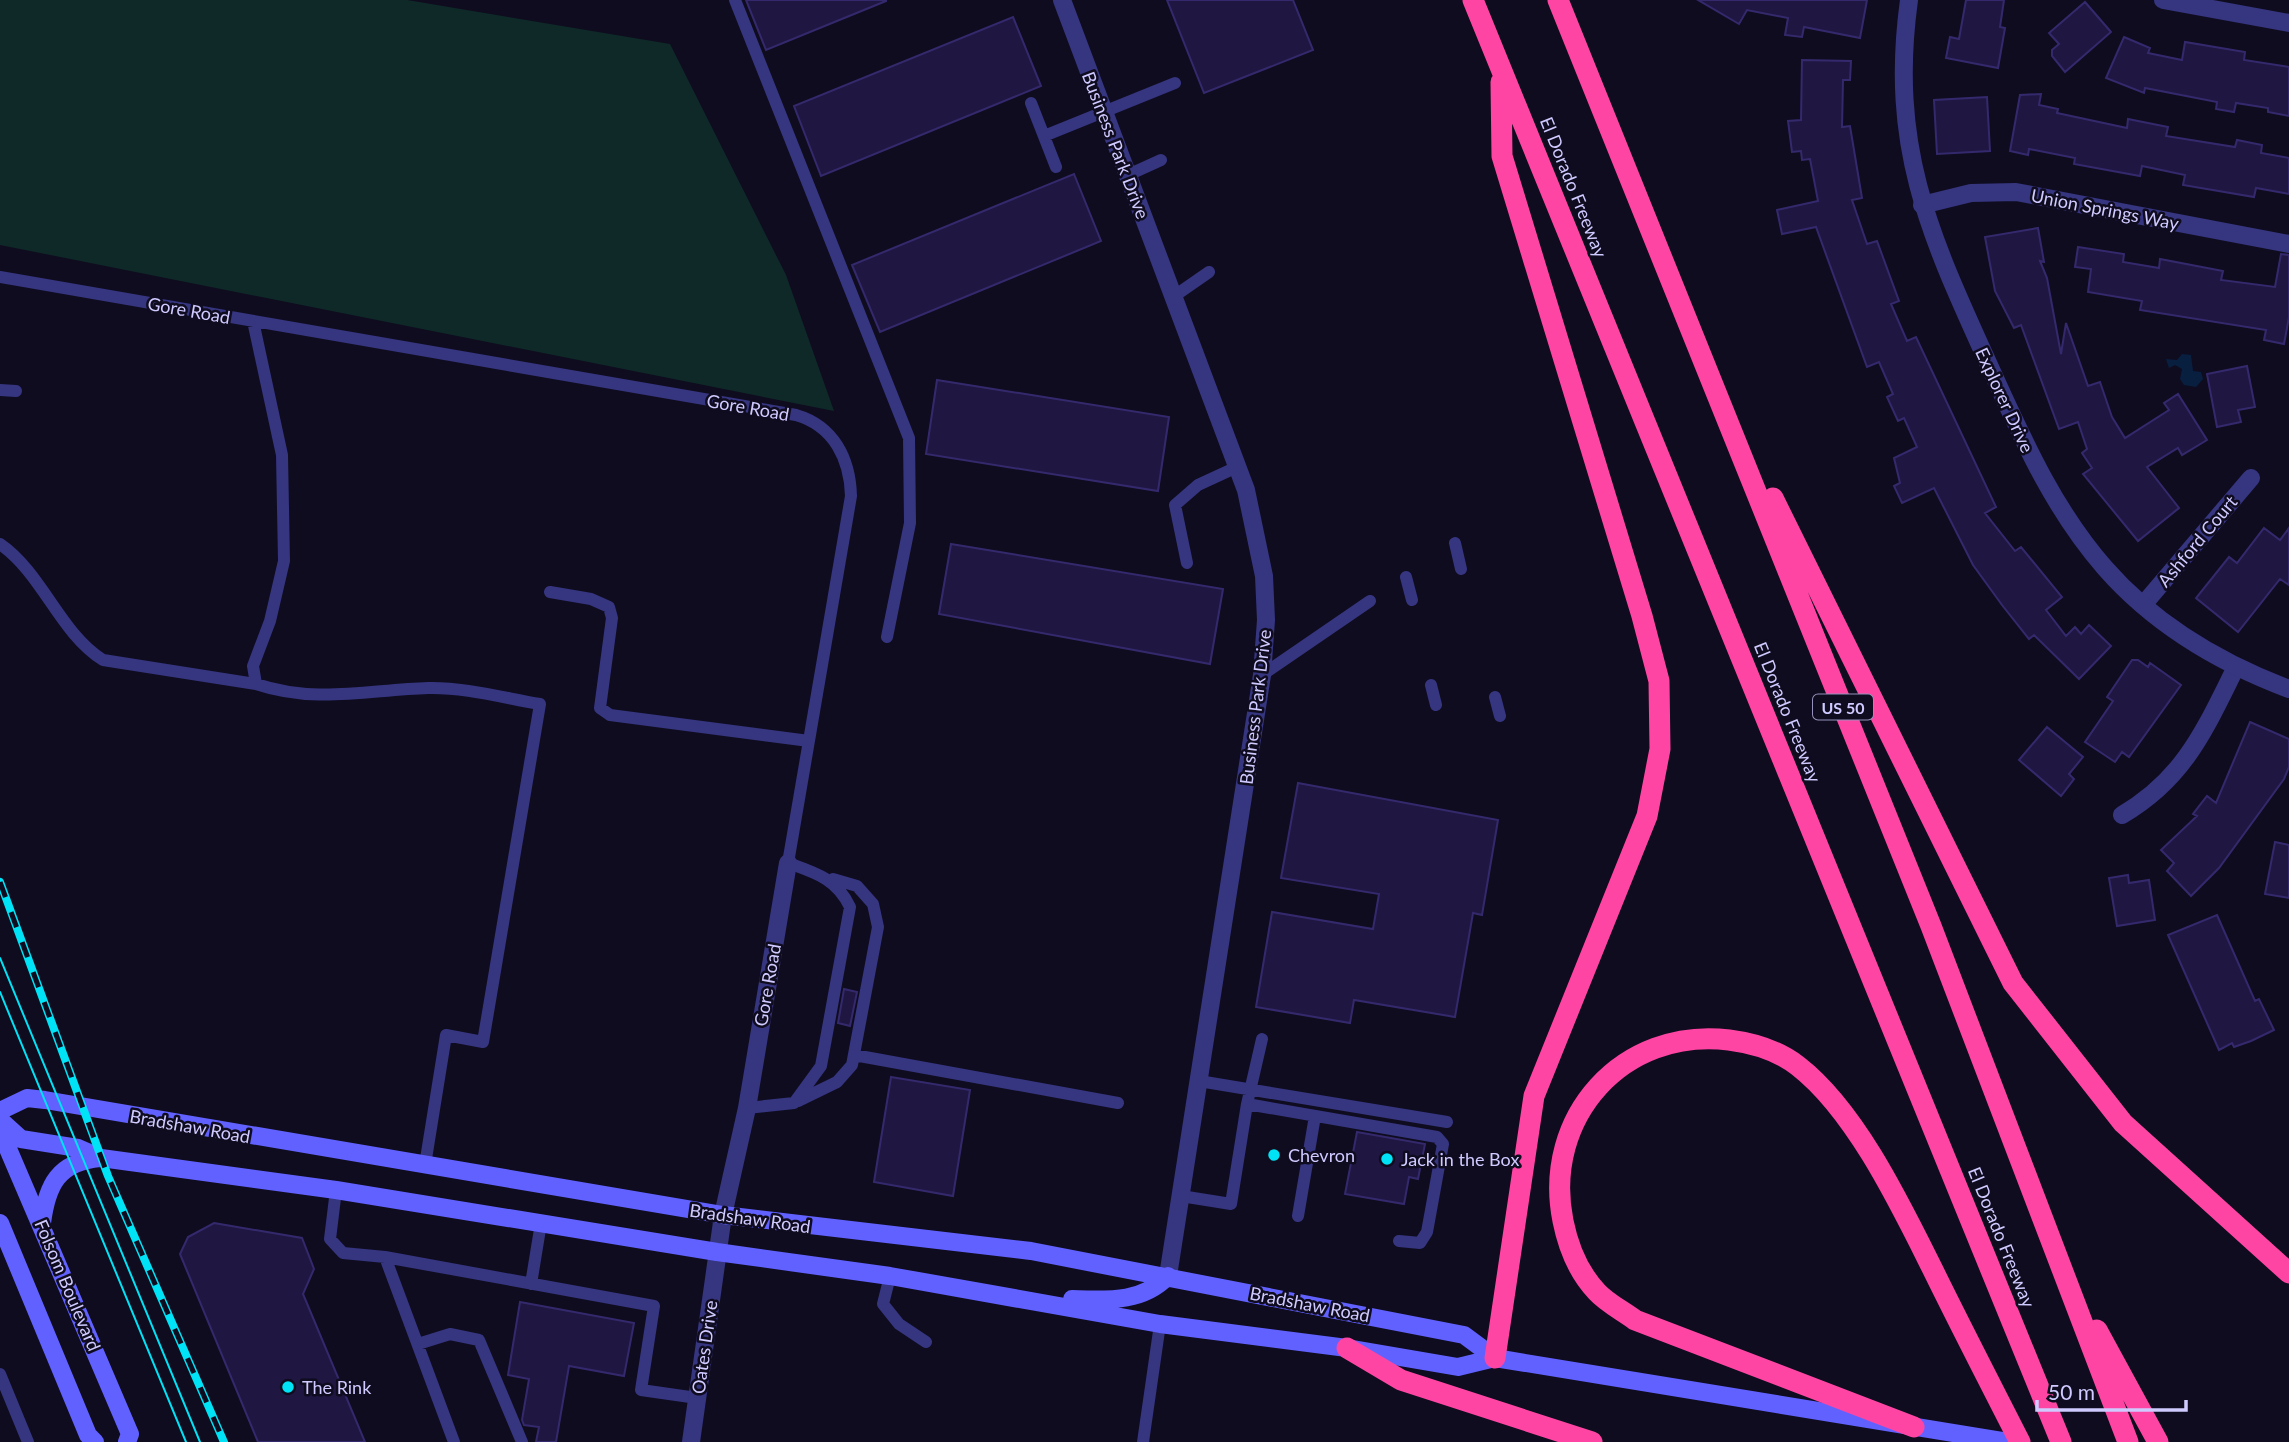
<svg xmlns="http://www.w3.org/2000/svg" width="2289" height="1442" font-family="Lato,sans-serif">
<rect width="100%" height="100%" fill="#0f0c1f"/>
<!-- green -->
<path fill="#0f2928" d="M 0,0 L 407,0 L 670,44 L 786,275 L 834,411 L 0,245 Z"/>
<!-- water -->
<path fill="#091f40" d="M 2182,354 L 2191,355 L 2193,371 L 2201,372 L 2203,379 L 2196,387 L 2184,385 L 2180,379 L 2182,369 L 2175,365 L 2169,368 L 2166,359 L 2177,360 Z"/>
<!-- building -->
<path fill="#1f1741" stroke="#35296d" stroke-width="2" d="M 746,0 L 886,0 L 886,1 L 766,50 Z
M 1167,0 L 1293,0 L 1313,50 L 1204,93 Z
M 1698,0 L 1867,0 L 1860,38 L 1804,27 L 1802,37 L 1785,35 L 1788,18 L 1747,10 L 1739,24 Z
M 1966,0 L 2004,0 L 2000,27 L 2005,28 L 1998,68 L 1946,58 L 1950,37 L 1959,39 Z
M 2085,2 L 2111,32 L 2065,72 L 2052,56 L 2052,50 L 2059,44 L 2049,33 Z
M 1013,17 L 1041,86 L 821,176 L 794,106 Z
M 2124,37 L 2150,48 L 2148,53 L 2182,60 L 2185,42 L 2245,52 L 2244,60 L 2289,67 L 2289,116 L 2268,112 L 2268,108 L 2236,103 L 2234,112 L 2216,109 L 2217,102 L 2145,88 L 2144,93 L 2106,78 Z
M 1802,60 L 1851,61 L 1850,80 L 1843,80 L 1842,127 L 1850,126 L 1862,198 L 1852,200 L 1867,244 L 1877,241 L 1899,301 L 1891,304 L 1907,341 L 1916,337 L 1996,507 L 1985,513 L 2015,551 L 2021,547 L 2062,597 L 2046,610 L 2066,636 L 2075,627 L 2081,634 L 2089,625 L 2111,646 L 2079,679 L 2034,635 L 2029,639 L 2002,605 L 1973,565 L 1934,488 L 1902,503 L 1894,486 L 1900,483 L 1894,458 L 1917,447 L 1904,418 L 1898,421 L 1887,397 L 1893,394 L 1879,362 L 1867,367 L 1816,227 L 1782,234 L 1777,210 L 1818,201 L 1810,159 L 1802,160 L 1801,151 L 1792,152 L 1788,121 L 1801,120 Z
M 2041,94 L 2039,105 L 2058,109 L 2057,113 L 2127,128 L 2128,119 L 2168,127 L 2166,136 L 2235,147 L 2237,140 L 2262,145 L 2261,153 L 2289,158 L 2289,194 L 2256,188 L 2254,197 L 2183,185 L 2185,175 L 2142,166 L 2140,176 L 2074,164 L 2075,158 L 2029,149 L 2028,155 L 2010,151 L 2020,95 Z
M 1987,97 L 1990,151 L 1937,154 L 1934,100 Z
M 1074,174 L 1101,241 L 880,332 L 852,265 Z
M 2038,228 L 2044,262 L 2040,261 L 2047,278 L 2061,354 L 2066,323 L 2088,386 L 2100,382 L 2112,417 L 2125,438 L 2169,410 L 2164,403 L 2178,394 L 2207,440 L 2182,455 L 2178,448 L 2147,467 L 2179,508 L 2138,541 L 2083,474 L 2092,468 L 2082,453 L 2087,449 L 2078,422 L 2059,429 L 2021,325 L 2014,328 L 1995,291 L 1985,237 Z
M 2078,247 L 2124,254 L 2123,262 L 2159,268 L 2160,259 L 2223,271 L 2221,280 L 2275,287 L 2281,254 L 2289,255 L 2289,317 L 2284,344 L 2264,340 L 2266,330 L 2140,310 L 2142,301 L 2088,292 L 2091,269 L 2075,267 Z
M 2247,366 L 2255,407 L 2238,410 L 2241,422 L 2217,427 L 2207,374 Z
M 937,380 L 1169,417 L 1158,491 L 926,454 Z
M 2264,528 L 2280,540 L 2289,528 L 2289,585 L 2280,579 L 2238,632 L 2196,598 L 2229,557 L 2237,563 Z
M 951,544 L 1223,589 L 1210,664 L 939,614 Z
M 2132,660 L 2138,660 L 2148,667 L 2150,663 L 2181,685 L 2129,757 L 2122,752 L 2115,762 L 2085,742 L 2113,701 L 2107,697 Z
M 2250,722 L 2289,739 L 2289,767 L 2284,779 L 2219,868 L 2191,896 L 2167,871 L 2174,863 L 2161,850 L 2197,816 L 2193,814 L 2207,796 L 2216,803 Z
M 2047,727 L 2083,757 L 2069,774 L 2074,779 L 2061,796 L 2019,760 Z
M 1298,783 L 1498,820 L 1482,915 L 1473,913 L 1455,1017 L 1354,1000 L 1350,1023 L 1256,1007 L 1272,912 L 1373,929 L 1379,894 L 1281,878 Z
M 2275,842 L 2289,845 L 2289,898 L 2265,894 Z
M 2128,875 L 2129,883 L 2149,880 L 2155,920 L 2117,926 L 2109,878 Z
M 2217,915 L 2255,1001 L 2259,999 L 2274,1030 L 2251,1041 L 2234,1047 L 2232,1043 L 2219,1050 L 2168,935 Z
M 844,989 L 857,992 L 850,1026 L 838,1023 Z
M 891,1077 L 970,1090 L 953,1196 L 874,1182 Z
M 1357,1132 L 1425,1144 L 1418,1179 L 1409,1177 L 1404,1204 L 1345,1194 Z
M 214,1223 L 302,1238 L 314,1269 L 303,1294 L 365,1442 L 258,1442 L 180,1254 L 188,1237 Z
M 520,1302 L 634,1323 L 624,1376 L 569,1366 L 556,1442 L 536,1442 L 539,1427 L 524,1425 L 522,1420 L 529,1379 L 508,1375 Z"/>
<g fill="none" stroke-linecap="round" stroke-linejoin="round">
<!-- service -->
<path stroke="#363580" stroke-width="12" d="M 735,0 L 909,438 L 910,523 L 887,637
M 1031,103 L 1056,167
M 1044,136 L 1175,83
M 1128,175 L 1161,160
M 0,277 L 796,415 C 834,426 850,459 851,496 L 788,863 C 816,873 837,879 850,907 L 821,1066 L 794,1103 L 747,1108
M 1173,297 L 1209,272
M 253,321 L 282,455 L 284,561 L 270,621 L 253,666 L 256,684 C 316,704 367,690 428,688 C 464,687 504,698 540,704 L 483,1042 L 446,1035 L 425,1165
M 0,390 L 16,391
M 1455,543 L 1461,569
M 0,544 C 43,574 59,632 103,660 L 256,684
M 1187,563 L 1175,505 L 1198,485 L 1237,467
M 1406,577 L 1412,600
M 550,592 L 591,599 L 609,607 L 612,618 L 600,708 L 610,715 L 809,741
M 1262,675 L 1370,601
M 1431,685 L 1436,705
M 1495,697 L 1500,716
M 854,1055 L 1118,1103
M 1199,1081 L 1447,1122
M 798,1101 L 837,1082 L 852,1065 L 878,927 L 873,904 L 857,886 L 833,879
M 1247,1104 L 1437,1137 L 1443,1144 L 1427,1232 L 1420,1243 L 1399,1241
M 336,1190 L 330,1239 L 343,1253 L 385,1257 L 654,1306 L 641,1390 L 697,1398
M 1181,1196 L 1231,1204 L 1247,1104 L 1262,1039
M 1298,1216 L 1315,1116
M 385,1257 L 454,1442
M 890,1276 L 883,1304 L 899,1324 L 926,1342
M 531,1284 L 541,1223
M 418,1344 L 450,1334 L 479,1340 L 522,1442
M 0,1374 L 28,1442
M 1143,1442 L 1160,1324"/>
<!-- minor -->
<path stroke="#363580" stroke-width="18" d="M 1062,0 L 1246,490 L 1264,576 L 1266,620 L 1262,675 L 1168,1276
M 2163,0 L 2289,23
M 1922,205 L 1971,193 L 2016,192 L 2289,244
M 2143,605 L 2251,478
M 2122,815 C 2185,778 2205,729 2236,667
M 691,1442 L 723,1215 L 747,1108 L 788,863"/>
<!-- tertiary -->
<path stroke="#363580" stroke-width="18" d="M 1909,0 C 1888,153 1933,241 1994,376 C 2025,444 2055,511 2105,568 C 2154,624 2220,663 2289,689"/>
<!-- secondary -->
<path stroke="#6161ff" stroke-width="18" d="M 0,1111 L 27,1098 L 45,1100 L 723,1215 L 1031,1251 L 1464,1335 L 1495,1358
M 0,1120 L 21,1139 L 78,1148 L 101,1158 L 336,1190 L 717,1252 L 890,1276 L 1160,1324 L 1347,1348 L 1458,1367 L 1495,1358 L 2008,1442
M 0,1130 L 130,1434 L 127,1442
M 0,1223 L 88,1435 L 95,1442
M 42,1223 C 47,1185 58,1162 100,1158
M 1072,1299 C 1107,1300 1142,1303 1168,1276"/>
<!-- motorway -->
<path stroke="#ff45a3" stroke-width="21" d="M 1473,0 L 2061,1442
M 1558,0 L 1931,926 L 2128,1442
M 1773,498 L 2013,983 L 2123,1123 L 2289,1273
M 2097,1330 L 2158,1442
M 1347,1348 L 1401,1380 L 1592,1442
M 1495,1358 L 1534,1096 L 1647,816 L 1660,749 L 1659,681 L 1642,616 L 1502,156 L 1501,82
M 1914,1427 L 1635,1320 C 1623,1311 1607,1303 1597,1292 C 1579,1273 1568,1246 1563,1221 C 1542,1117 1623,1027 1729,1040 C 1752,1043 1779,1051 1798,1066 C 1856,1111 1901,1206 1934,1272 C 1962,1329 1991,1385 2020,1442"/>
<!-- tram -->
<path stroke="#00e2f5" stroke-width="2" d="M 0,958 L 200,1442
M 0,992 L 186,1442"/>
<defs>
<path id="rail" d="M 0,882 L 108,1176 L 224,1442"/>
</defs>
<!-- rail casing -->
<use href="#rail" stroke="#00e2f5" stroke-width="8"/>
<!-- rail -->
<use href="#rail" stroke="#0f0c1f" stroke-width="5" stroke-dasharray="16" stroke-linecap="butt"/>
</g>
<!-- markers -->
<g fill="#00e2f5" stroke="#0f0c1f" stroke-width="2.5">
<circle cx="1274" cy="1155" r="7"/>
<circle cx="1387" cy="1159" r="7"/>
<circle cx="288" cy="1387" r="7"/>
</g>
<g text-anchor="middle" dominant-baseline="central" stroke-width="5" stroke-linejoin="round" paint-order="stroke">
<!-- shield labels -->
<rect fill="#0f0c1f" stroke="#9591bc" stroke-width="2" x="1813" y="694.5" width="60" height="25" rx="5"/>
<g font-size="16" font-weight="bold" fill="#cfcaff">
<text x="1843" y="707">US 50</text>
</g>
<!-- street labels -->
<g font-size="18" fill="#cfcaff" stroke="#0f0c1f">
<text transform="translate(1116 145) rotate(69)">Business Park Drive</text>
<text transform="translate(1574 187) rotate(68)">El Dorado Freeway</text>
<text transform="translate(2105 209) rotate(11)">Union Springs Way</text>
<text transform="translate(189 310) rotate(10)">Gore Road</text>
<text transform="translate(2005 400) rotate(65)">Explorer Drive</text>
<text transform="translate(748 407) rotate(10)">Gore Road</text>
<text transform="translate(2197 541) rotate(-50)">Ashford Court</text>
<text transform="translate(1255 707) rotate(-83)">Business Park Drive</text>
<text transform="translate(1788 712) rotate(68)">El Dorado Freeway</text>
<text transform="translate(767 985) rotate(-80)">Gore Road</text>
<text transform="translate(190 1126) rotate(10)">Bradshaw Road</text>
<text transform="translate(750 1218) rotate(8)">Bradshaw Road</text>
<text transform="translate(2002 1237) rotate(68)">El Dorado Freeway</text>
<text transform="translate(68 1285) rotate(67)">Folsom Boulevard</text>
<text transform="translate(1310 1304) rotate(11)">Bradshaw Road</text>
<text transform="translate(704 1347) rotate(-82)">Oates Drive</text>
</g>
<!-- poi labels -->
<g font-size="18" fill="#cfcaff" stroke="#0f0c1f" text-anchor="start">
<text x="1288" y="1155">Chevron</text>
<text x="1401" y="1159">Jack in the Box</text>
<text x="302" y="1387">The Rink</text>
</g>
</g>
<!-- scale -->
<path d="M2037 1400v10h149v-10" fill="none" stroke="#cfcaff" stroke-width="3.5"/>
<text x="2048" y="1400" font-size="21" fill="#cfcaff" stroke="#0f0c1f" stroke-width="5" paint-order="stroke">50 m</text>
</svg>
